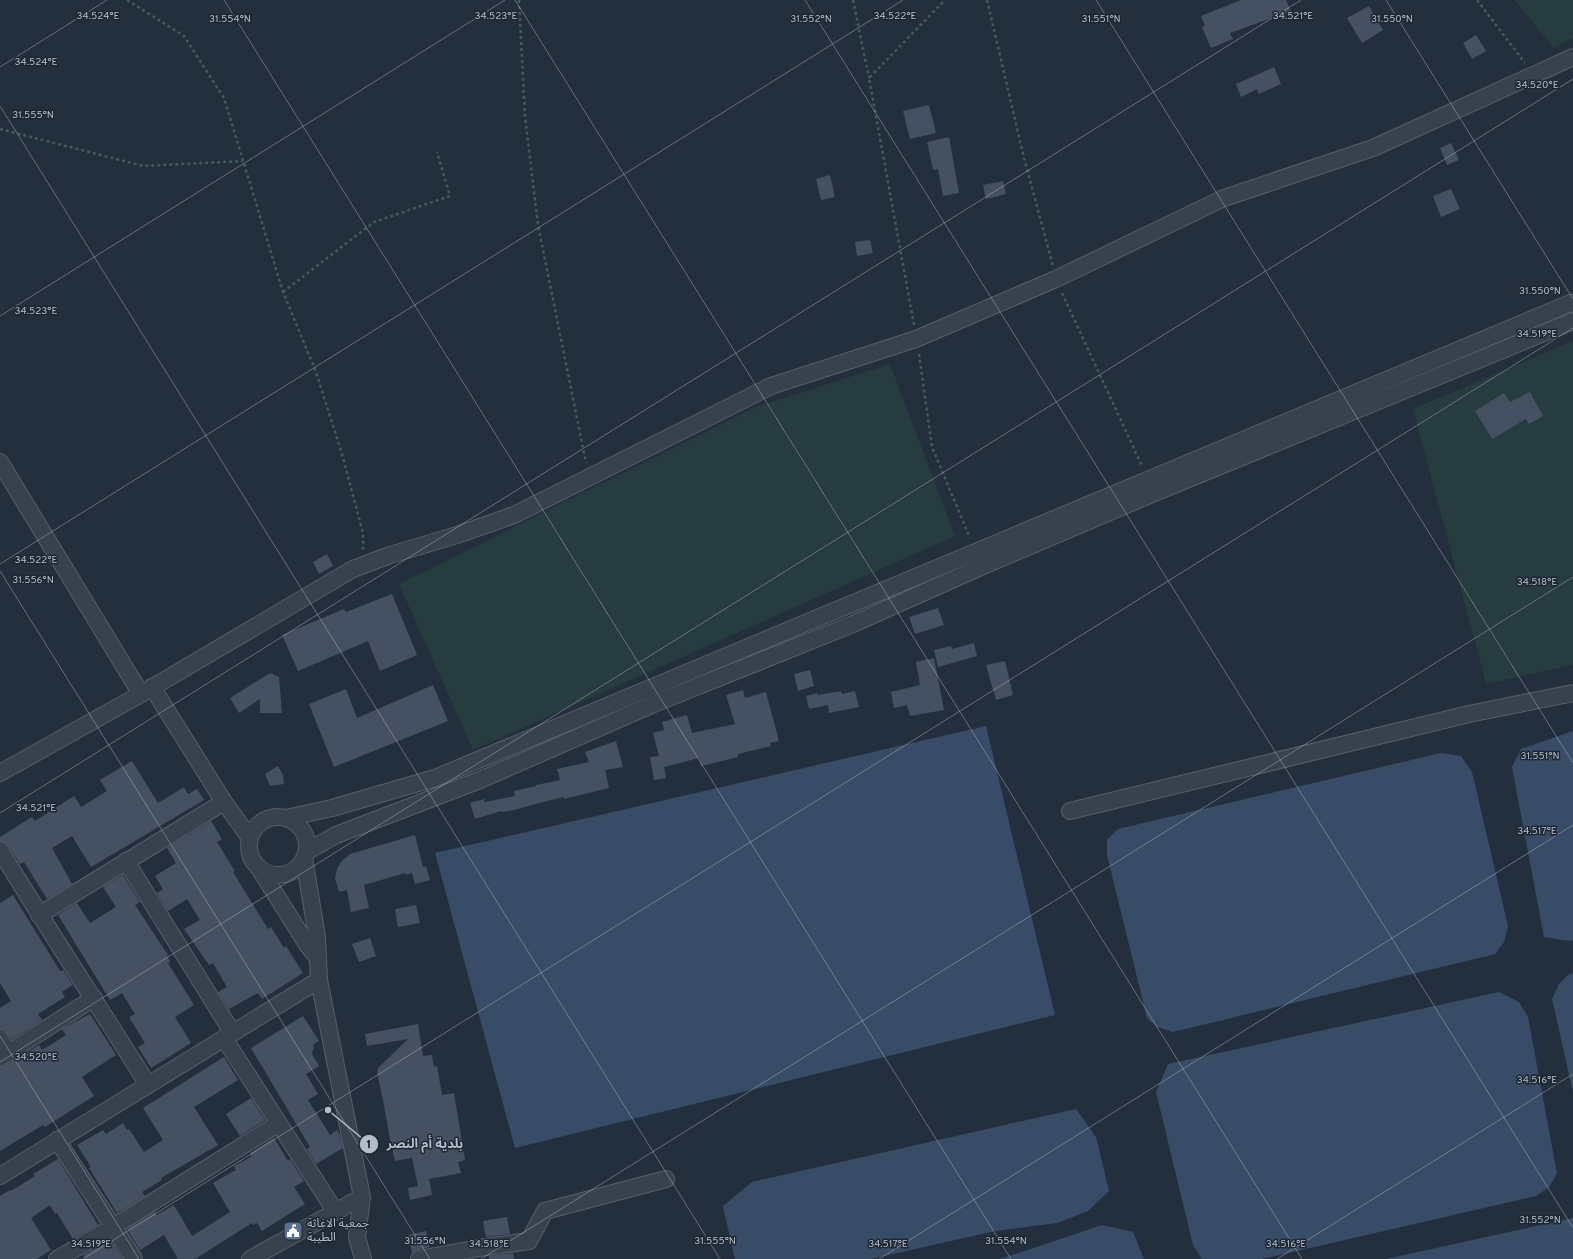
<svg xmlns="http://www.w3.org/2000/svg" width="1573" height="1259" font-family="Overpass,'Noto Sans Arabic',sans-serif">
<rect width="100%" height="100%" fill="#242f3e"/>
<!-- green -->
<path fill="#263c3f" d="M 1514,0 L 1573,0 L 1573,38 L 1554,48 Z
M 1573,341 L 1573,665 L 1486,684 L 1413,409 Z
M 890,364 L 955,536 L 473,750 L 399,584 L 756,407 Z"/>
<!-- water -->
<path fill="#394c67" d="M 986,726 L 1055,1015 L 515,1148 L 435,853 Z
M 1573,731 L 1573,940 L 1569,941 L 1544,937 L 1512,767 L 1521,749 Z
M 1441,753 L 1461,756 L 1472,772 L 1508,926 L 1504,942 L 1495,954 L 1173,1032 L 1157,1027 L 1147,1018 L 1107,855 L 1107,840 L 1118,829 Z
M 1573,973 L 1573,1092 L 1552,999 L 1559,984 L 1569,974 Z
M 1499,992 L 1519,1002 L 1528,1017 L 1557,1174 L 1549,1187 L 1536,1196 L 1262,1259 L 1202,1259 L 1193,1245 L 1156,1092 L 1168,1064 Z
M 1076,1109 L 1096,1137 L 1109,1191 L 1088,1211 L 1057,1223 L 995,1231 L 871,1259 L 735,1259 L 723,1206 L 752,1182 Z
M 1573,1218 L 1573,1259 L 1386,1259 Z
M 1102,1225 L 1133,1232 L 1144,1259 L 1000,1259 Z"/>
<!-- building -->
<path fill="#455162" d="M 1241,0 L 1286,0 L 1291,11 L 1230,33 L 1233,39 L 1211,48 L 1202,27 L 1205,26 L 1201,16 Z
M 1369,6 L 1383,30 L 1362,43 L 1347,18 Z
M 1476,35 L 1486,51 L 1472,59 L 1463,43 Z
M 1274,67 L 1281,84 L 1259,94 L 1257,89 L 1241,97 L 1236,84 Z
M 929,105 L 936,133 L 910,139 L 903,111 Z
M 949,137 L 959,193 L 943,196 L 938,169 L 933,170 L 927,142 Z
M 1451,143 L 1459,160 L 1447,165 L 1440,148 Z
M 830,175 L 835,197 L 821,200 L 816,179 Z
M 1003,181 L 1006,194 L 986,199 L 983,185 Z
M 1451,189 L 1460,209 L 1441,217 L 1433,196 Z
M 870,240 L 873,253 L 857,256 L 855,242 Z
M 1530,392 L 1543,416 L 1529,424 L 1526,419 L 1492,439 L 1475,411 L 1504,393 L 1510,402 Z
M 327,554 L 333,566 L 319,574 L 313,562 Z
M 392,594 L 417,655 L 380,671 L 368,641 L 298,671 L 282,635 L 344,609 L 346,612 Z
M 938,608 L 944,625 L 915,634 L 909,617 Z
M 974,643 L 977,656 L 938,667 L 934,650 L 951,646 L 952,649 Z
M 934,658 L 944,710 L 910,716 L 907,705 L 894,708 L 891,692 L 920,685 L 916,662 Z
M 1005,661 L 1013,695 L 996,700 L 986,665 Z
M 810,670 L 814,686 L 798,691 L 794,674 Z
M 270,673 L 279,677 L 282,713 L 260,713 L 260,699 L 239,713 L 230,698 Z
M 433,685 L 448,721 L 334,767 L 309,704 L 346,689 L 357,718 Z
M 743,690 L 745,698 L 766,692 L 779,741 L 770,743 L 771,746 L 738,754 L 738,757 L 701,766 L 699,758 L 664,767 L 666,778 L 654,780 L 650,757 L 659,756 L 653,733 L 664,730 L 662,722 L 687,715 L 692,733 L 735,724 L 726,695 Z
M 841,691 L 842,694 L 855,691 L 859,707 L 829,713 L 828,705 L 809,709 L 806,696 L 817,693 L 818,695 Z
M 616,741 L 623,767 L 605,770 L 609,788 L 564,799 L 564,797 L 543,802 L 515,810 L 502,812 L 501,811 L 475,819 L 470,803 L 484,799 L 485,802 L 515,796 L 514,791 L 536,786 L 536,785 L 560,780 L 557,769 L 589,762 L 585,752 Z
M 132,761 L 158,803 L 184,787 L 188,794 L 197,789 L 204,800 L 91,867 L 72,836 L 52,848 L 72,884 L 47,899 L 24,862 L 20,864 L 8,845 L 4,842 L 0,841 L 0,837 L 32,817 L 35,821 L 74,796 L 81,807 L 107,791 L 100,780 Z
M 278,766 L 283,775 L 284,784 L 270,786 L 265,774 Z
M 211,821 L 222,839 L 217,842 L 235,871 L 233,872 L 244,890 L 268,929 L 271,927 L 284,948 L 286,946 L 303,973 L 262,999 L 258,993 L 229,1009 L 218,992 L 227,987 L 213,963 L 209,965 L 184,929 L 200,920 L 187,899 L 168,911 L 157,893 L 163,889 L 155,876 L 176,863 L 167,848 Z
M 415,835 L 423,867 L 426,866 L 430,880 L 415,884 L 412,873 L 405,875 L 405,873 L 364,885 L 369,908 L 351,912 L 347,890 L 339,892 L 335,878 L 337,869 L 342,861 L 350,854 Z
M 123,875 L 140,902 L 135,905 L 168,955 L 167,955 L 170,962 L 168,963 L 194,1005 L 175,1017 L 191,1043 L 151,1068 L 138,1047 L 145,1043 L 129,1017 L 135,1014 L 122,993 L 110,1000 L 58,915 L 77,903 L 90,923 L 116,907 L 103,887 Z
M 13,895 L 60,971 L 63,970 L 73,985 L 62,992 L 65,997 L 38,1014 L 42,1020 L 12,1039 L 5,1030 L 0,1029 L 0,1008 L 11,1001 L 0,983 L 0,903 Z
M 416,905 L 420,923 L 398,927 L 395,909 Z
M 370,938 L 376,956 L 359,962 L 352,944 Z
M 90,1014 L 116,1055 L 82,1077 L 94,1096 L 45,1127 L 43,1125 L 0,1151 L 0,1067 L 14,1061 L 39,1045 L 42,1050 L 66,1035 L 62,1029 Z
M 303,1016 L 319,1041 L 314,1044 L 312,1054 L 319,1066 L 306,1074 L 318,1094 L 308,1100 L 330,1135 L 337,1130 L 340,1135 L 343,1148 L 316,1164 L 307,1149 L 310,1147 L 251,1048 Z
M 418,1024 L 423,1056 L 432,1055 L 434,1067 L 437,1066 L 442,1095 L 454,1093 L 465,1160 L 458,1162 L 461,1173 L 429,1179 L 432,1195 L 410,1200 L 408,1188 L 418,1186 L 412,1158 L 395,1161 L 390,1140 L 384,1105 L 377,1072 L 378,1068 L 408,1039 L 367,1046 L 365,1034 Z
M 224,1057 L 238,1080 L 194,1107 L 218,1145 L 161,1178 L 162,1180 L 142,1192 L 145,1196 L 117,1213 L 89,1168 L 91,1167 L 77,1145 L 103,1130 L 106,1134 L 123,1123 L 127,1130 L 129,1129 L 144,1152 L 163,1140 L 143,1108 Z
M 251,1098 L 265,1120 L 240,1136 L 226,1114 Z
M 274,1138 L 288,1161 L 290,1159 L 304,1181 L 294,1187 L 305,1204 L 262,1231 L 257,1223 L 253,1225 L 252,1223 L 195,1259 L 178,1259 L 164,1235 L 140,1250 L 127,1229 L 155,1212 L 157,1215 L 174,1205 L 192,1236 L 230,1212 L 213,1183 L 236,1170 L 234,1166 L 251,1157 L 250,1153 Z
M 58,1159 L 98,1225 L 73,1239 L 57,1213 L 55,1214 L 50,1205 L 31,1218 L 51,1250 L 37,1259 L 0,1259 L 0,1196 L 10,1190 L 11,1191 L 35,1176 L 33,1174 Z
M 507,1217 L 510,1234 L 486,1237 L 483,1221 Z
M 426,1231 L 430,1247 L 417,1250 L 412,1253 L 408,1235 Z
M 108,1241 L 109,1243 L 111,1241 L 123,1259 L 85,1259 L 83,1255 Z
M 513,1253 L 514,1259 L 489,1259 L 489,1256 Z"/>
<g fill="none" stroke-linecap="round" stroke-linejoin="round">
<defs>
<path id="minor" d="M 0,462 L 141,694
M 152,687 L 224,802 L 250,838
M 0,773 L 141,694 L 353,569 L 390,555 L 457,535 L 514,515 L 771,386 L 916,339 L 1056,279 L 1224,198 L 1373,148 L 1573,57
M 1070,811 L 1469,714 L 1573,693
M249 846a29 29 0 1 1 58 0a29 29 0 1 1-58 0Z
M 286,818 L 332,808 L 435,778 L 1573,302
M 0,850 C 48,930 99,1006 148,1085
M 306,852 L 336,835 L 480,780 L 656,703 L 853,624 L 983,566 L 1152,494 L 1573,321
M 304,858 L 317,937 L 319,980 L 362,1197 L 357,1237 L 363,1259
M 126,861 L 232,1032
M 259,868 L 308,946 L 318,958
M 39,915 L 224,802
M 0,1038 L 9,1053
M 224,1038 L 335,1211
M 0,1058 L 94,998
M 57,1140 L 134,1259
M 0,1176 L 319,980
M 57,1259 L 113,1227 L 279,1123
M 250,1259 L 362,1197
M 419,1259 L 479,1248 L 529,1241 L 545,1211 L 666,1179"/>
</defs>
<!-- minor casing -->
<use href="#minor" stroke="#565f6c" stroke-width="18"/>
<!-- path -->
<path stroke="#44595c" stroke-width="2.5" stroke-dasharray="3 3" stroke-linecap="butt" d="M 127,0 L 184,36 L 224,98 L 283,292 L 316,372 L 342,454 L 363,533 L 363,551
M 519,0 L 525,116 L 538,225 L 586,463
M 853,0 L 869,78
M 987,0 L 1024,158 L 1053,266
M 1477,0 L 1525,63
M 0,129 L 143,166 L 243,161
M 283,292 L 374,222 L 450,196 L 437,152
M 1062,293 L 1142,466
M 914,325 L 869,78 L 945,0
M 919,354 L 932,447 L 970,538"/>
<!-- minor -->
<use href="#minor" stroke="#38414e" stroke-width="16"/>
</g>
<!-- ticks -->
<path fill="none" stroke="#b4bcc9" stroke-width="1" stroke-opacity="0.45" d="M 224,0 L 1011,1259M 515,0 L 1302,1259M 805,0 L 1573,1228M 1096,0 L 1573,763M 1386,0 L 1573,299M 0,67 L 107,0M 0,106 L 720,1259M 0,316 L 505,0M 0,564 L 903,0M 0,571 L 430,1259M 0,813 L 1301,0M 0,1036 L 139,1259M 0,1062 L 1573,79M 83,1259 L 1573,328M 481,1259 L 1573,577M 879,1259 L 1573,825M 1277,1259 L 1573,1074"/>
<!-- icons -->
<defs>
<symbol id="civic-square" viewBox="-11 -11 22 22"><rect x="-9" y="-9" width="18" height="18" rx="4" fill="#5c6f8a" stroke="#1d2633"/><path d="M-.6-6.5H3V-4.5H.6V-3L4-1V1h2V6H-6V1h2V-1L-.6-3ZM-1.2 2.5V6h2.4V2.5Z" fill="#fff"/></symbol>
</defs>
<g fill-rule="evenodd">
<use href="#civic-square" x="282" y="1220" width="22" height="22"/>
</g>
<g text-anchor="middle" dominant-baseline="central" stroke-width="3" stroke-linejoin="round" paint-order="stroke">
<!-- poi labels -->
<g font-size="12" fill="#b4bcc9" stroke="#1d2633" text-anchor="start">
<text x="307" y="1224">جمعية الاغاثة<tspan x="307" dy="14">الطيبة</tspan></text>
</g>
</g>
<g font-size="10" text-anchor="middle" fill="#b4bcc9" stroke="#1d2633" stroke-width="3" stroke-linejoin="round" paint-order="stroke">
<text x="98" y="19">34.524°E</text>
<text x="496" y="19">34.523°E</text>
<text x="895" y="19">34.522°E</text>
<text x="1293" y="19">34.521°E</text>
<text x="230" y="22">31.554°N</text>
<text x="1392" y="22">31.550°N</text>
<text x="811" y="22">31.552°N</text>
<text x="1101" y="22">31.551°N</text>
<text x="36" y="65">34.524°E</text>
<text x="1537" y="88">34.520°E</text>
<text x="33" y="118">31.555°N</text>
<text x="1540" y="294">31.550°N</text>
<text x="36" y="314">34.523°E</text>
<text x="1537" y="337">34.519°E</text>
<text x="36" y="563">34.522°E</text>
<text x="33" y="583">31.556°N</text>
<text x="1537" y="585">34.518°E</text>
<text x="1540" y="759">31.551°N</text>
<text x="36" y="811">34.521°E</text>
<text x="1537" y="834">34.517°E</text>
<text x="36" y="1060">34.520°E</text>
<text x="1537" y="1083">34.516°E</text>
<text x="1540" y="1223">31.552°N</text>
<text x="425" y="1244">31.556°N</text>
<text x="715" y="1244">31.555°N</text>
<text x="1006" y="1244">31.554°N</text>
<text x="91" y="1247">34.519°E</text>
<text x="489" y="1247">34.518°E</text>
<text x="888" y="1247">34.517°E</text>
<text x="1286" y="1247">34.516°E</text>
</g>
<!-- callouts -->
<path fill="none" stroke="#b4bcc9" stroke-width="1.5" d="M328 1110L369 1144"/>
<g fill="#b4bcc9" stroke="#1d2633" stroke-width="1.5">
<circle cx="328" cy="1110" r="4"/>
<circle cx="369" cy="1144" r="10"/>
</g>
<g font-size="12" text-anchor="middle" font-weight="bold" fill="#111">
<text x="369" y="1148">1</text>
</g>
<g font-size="13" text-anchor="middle" font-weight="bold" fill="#b4bcc9" stroke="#1d2633" stroke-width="3" stroke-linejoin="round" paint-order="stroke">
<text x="425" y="1148">بلدية أم النصر</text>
</g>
</svg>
